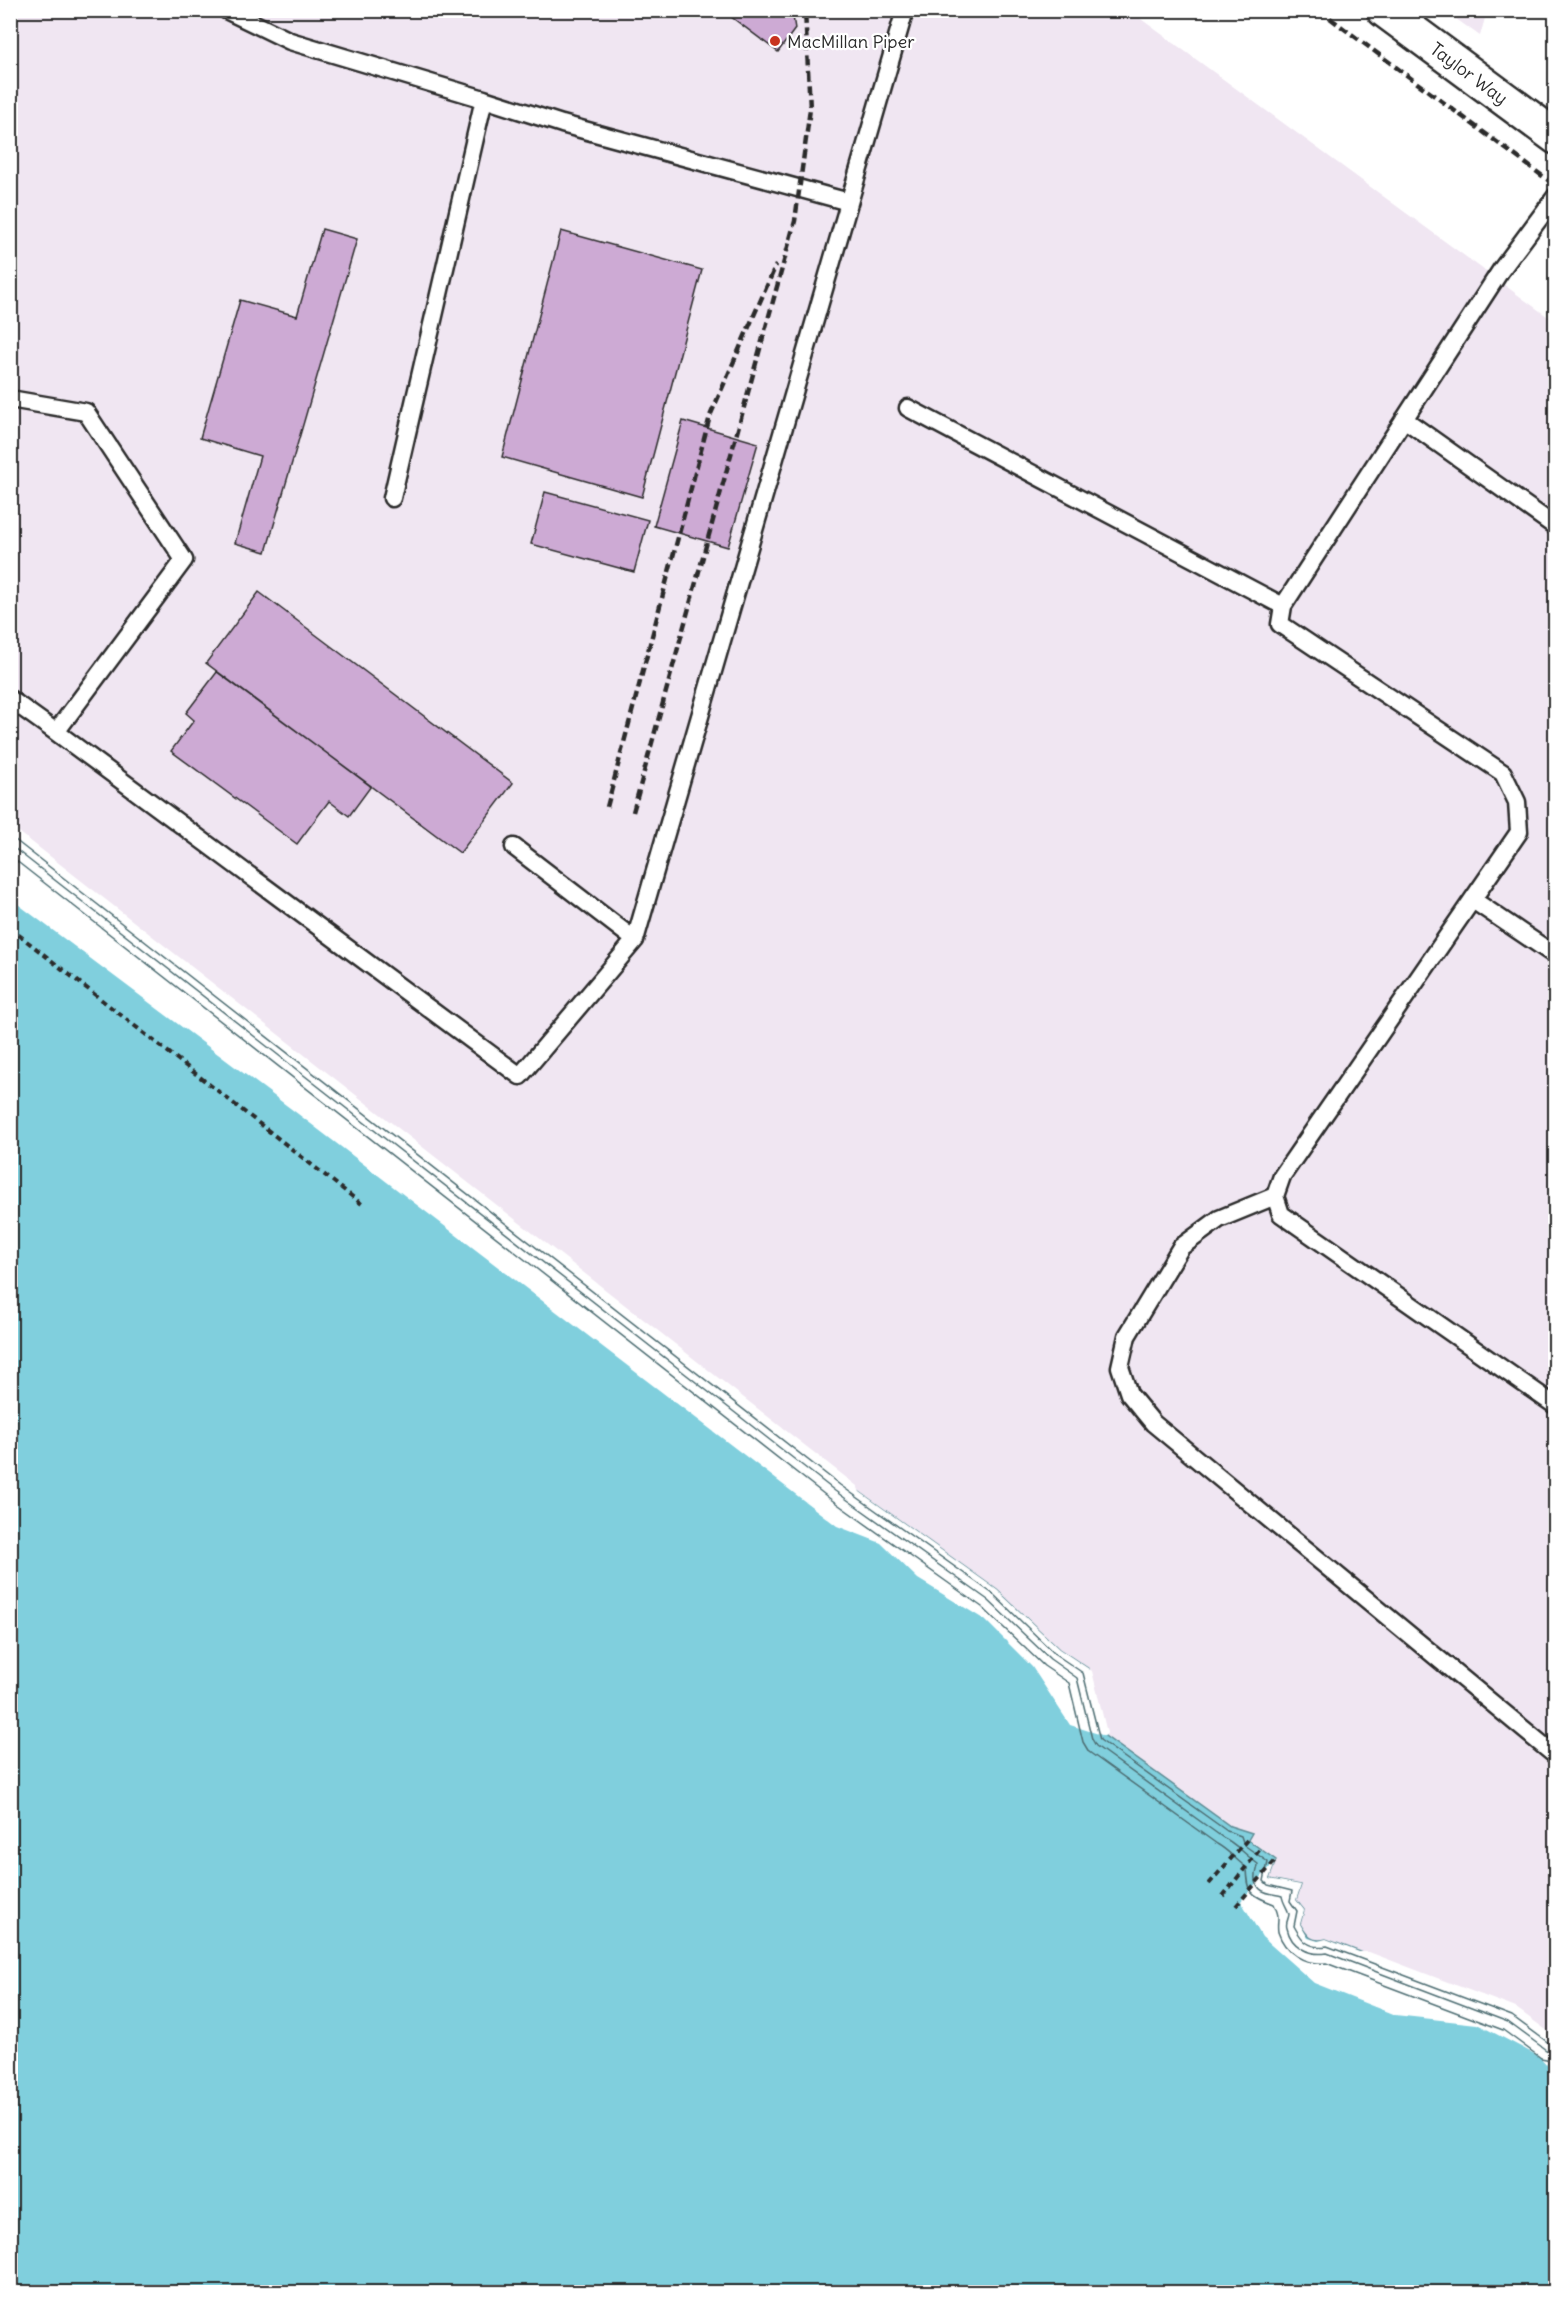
<svg xmlns="http://www.w3.org/2000/svg" width="1566" height="2303" font-family="Delius,sans-serif">
<rect width="100%" height="100%" fill="#fff"/>
<filter id="ink" filterUnits="userSpaceOnUse"><feTurbulence type="fractalNoise" baseFrequency=".0167" numOctaves="2"/><feDisplacementMap in="SourceGraphic" scale="12" xChannelSelector="R" yChannelSelector="G"/><feConvolveMatrix kernelMatrix="1 2 1 2 8 2 1 2 1" color-interpolation-filters="sRGB"/></filter>
<g filter="url(#ink)">
<!-- built -->
<path fill="#f0e6f2" d="M 10,11 L 1130,11 L 1555,322 L 1555,2040 L 1515,2010 L 1326,1939 L 1318,1941 L 1308,1938 L 1269,1879 L 1276,1860 L 1247,1840 L 1251,1833 L 1230,1826 L 1105,1736 L 1089,1669 L 1059,1649 L 997,1590 L 843,1480 L 11,830 Z
M 1445,11 L 1487,11 L 1480,36 Z"/>
<!-- water -->
<path fill="#80cfdd" stroke="#5e8d96" stroke-width="1.5" d="M 10,828 L 843,1480 L 997,1590 L 1059,1649 L 1089,1669 L 1105,1736 L 1230,1826 L 1252,1833 L 1248,1840 L 1276,1860 L 1269,1879 L 1301,1885 L 1296,1900 L 1304,1910 L 1300,1924 C 1307,1936 1312,1943 1326,1939 L 1515,2010 L 1555,2040 L 1555,2292 L 11,2292 Z"/>
<!-- pier -->
<path fill="#fff" d="M 10,825 L 857,1486 L 860,1492 L 997,1590 L 1059,1649 L 1092,1671 L 1107,1733 L 1105,1736 L 1070,1725 L 1032,1667 L 985,1620 L 918,1579 L 881,1543 L 837,1526 L 298,1114 L 11,899 Z
M 1276,1860 L 1269,1879 L 1301,1885 L 1296,1900 L 1304,1910 L 1300,1924 L 1308,1938 L 1318,1941 L 1326,1939 L 1359,1952 L 1369,1952 L 1516,2008 L 1556,2037 L 1555,2074 L 1540,2057 L 1477,2024 L 1395,2015 L 1314,1983 L 1262,1937 L 1241,1901 Z"/>
<g fill="none" stroke-linecap="round" stroke-linejoin="round">
<!-- shore -->
<path stroke="#4d6d72" stroke-width="1.5" d="M 10,836 L 840,1485 L 993,1594 L 1055,1654 L 1083,1673 L 1100,1740 L 1227,1831 L 1241,1836 L 1244,1845 L 1268,1862 L 1264,1881 L 1268,1885 L 1292,1891 L 1290,1901 L 1297,1911 L 1294,1926 C 1302,1941 1309,1949 1327,1946 L 1512,2016 L 1550,2044 L 1556,2045
M 10,845 L 835,1491 L 988,1600 L 1050,1659 L 1077,1678 L 1092,1739 L 1096,1746 L 1222,1837 C 1236,1843 1245,1855 1258,1864 C 1258,1869 1255,1874 1256,1879 C 1256,1894 1272,1893 1282,1896 C 1283,1903 1288,1909 1289,1914 C 1289,1919 1285,1922 1287,1928 C 1291,1947 1309,1956 1327,1953 L 1508,2022 L 1546,2050 L 1556,2052
M 10,856 L 829,1498 L 982,1607 L 1044,1666 L 1069,1683 L 1083,1742 L 1089,1752 L 1217,1844 C 1228,1850 1236,1860 1247,1868 C 1248,1893 1250,1895 1274,1904 C 1276,1909 1278,1913 1278,1917 C 1278,1923 1277,1926 1278,1932 C 1285,1953 1304,1965 1326,1963 L 1503,2030 L 1541,2058 L 1556,2061"/>
</g>
<!-- building -->
<path fill="#cdaad4" stroke="#2b2b2b" stroke-width="1.5" d="M 722,10 L 792,10 L 795,29 L 778,52 Z
M 322,229 L 357,239 L 266,552 L 235,543 L 260,456 L 200,438 L 240,300 L 297,316 Z
M 561,231 L 702,270 L 642,497 L 502,457 Z
M 683,421 L 758,443 L 728,547 L 654,526 Z
M 545,492 L 648,520 L 634,572 L 531,544 Z
M 259,592 L 513,783 L 460,853 L 206,663 Z
M 217,672 L 371,786 L 349,816 L 329,801 L 297,844 L 171,751 L 194,720 L 186,713 Z"/>
<g fill="none" stroke-linecap="round" stroke-linejoin="round">
<defs>
<path id="lane" d="M 226,10 L 290,41 L 484,99
M 1556,196 L 1501,270 L 1283,606 L 1280,624 L 1503,773 L 1517,802 L 1519,832 L 1282,1176 L 1275,1196 L 1281,1214 L 1556,1406
M 10,399 L 86,412 L 184,560 L 56,732 L 520,1076 L 635,940 L 905,10
M 908,408 L 1283,606
M 1404,419 L 1556,527
M 392,498 L 484,99 L 562,124 L 849,202
M 10,699 L 56,732
M 514,847 L 635,940
M 1473,900 L 1556,956
M 1275,1196 L 1219,1219 L 1181,1247 L 1127,1336 L 1120,1367 L 1129,1394 L 1153,1423 L 1556,1756"/>
<g id="secondary">
<path id="s1" d="M 1384,10 L 1556,137"/>
</g>
</defs>
<!-- lane casing -->
<use href="#lane" stroke="#2b2b2b" stroke-width="21"/>
<!-- secondary casing -->
<use href="#secondary" stroke="#2b2b2b" stroke-width="38"/>
<!-- path -->
<path stroke="#2b2b2b" stroke-width="4" stroke-dasharray="6 4.5" stroke-linecap="butt" d="M 10,928 L 363,1205
M 1209,1884 L 1247,1840
M 1223,1896 L 1260,1849
M 1236,1906 L 1276,1860"/>
<!-- lane -->
<use href="#lane" stroke="#fff" stroke-width="16"/>
<!-- secondary -->
<use href="#secondary" stroke="#fff" stroke-width="33"/>
<!-- rail -->
<path stroke="#2b2b2b" stroke-width="4.5" stroke-dasharray="9 4.5" stroke-linecap="butt" d="M 1319,10 L 1556,186
M 607,807 L 710,416 L 776,265
M 633,812 L 795,221 L 810,109 L 805,10"/>
</g>
</g>
<!-- markers -->
<circle fill="#c8321e" stroke="#fff" stroke-width="2" cx="775" cy="41" r="6"/>
<g text-anchor="middle" dominant-baseline="central" stroke-width="4.5" stroke-linejoin="round" paint-order="stroke">
<!-- poi labels -->
<g font-size="18" fill="#2b2b2b" stroke="#fff" text-anchor="start">
<text x="787" y="41">MacMillan Piper</text>
</g>
<!-- street labels -->
<g font-size="18" fill="#2b2b2b" stroke="#fff">
<text stroke="none"><textPath href="#s1" startOffset="106">Taylor Way</textPath></text>
</g>
</g>
<!-- margin -->
<rect width="1566" height="2303" fill="none" stroke="#fff" stroke-width="36"/>
<rect x="18" y="18" width="1530" height="2267" fill="none" stroke="#2b2b2b" stroke-width="2" filter="url(#ink)"/>
</svg>
